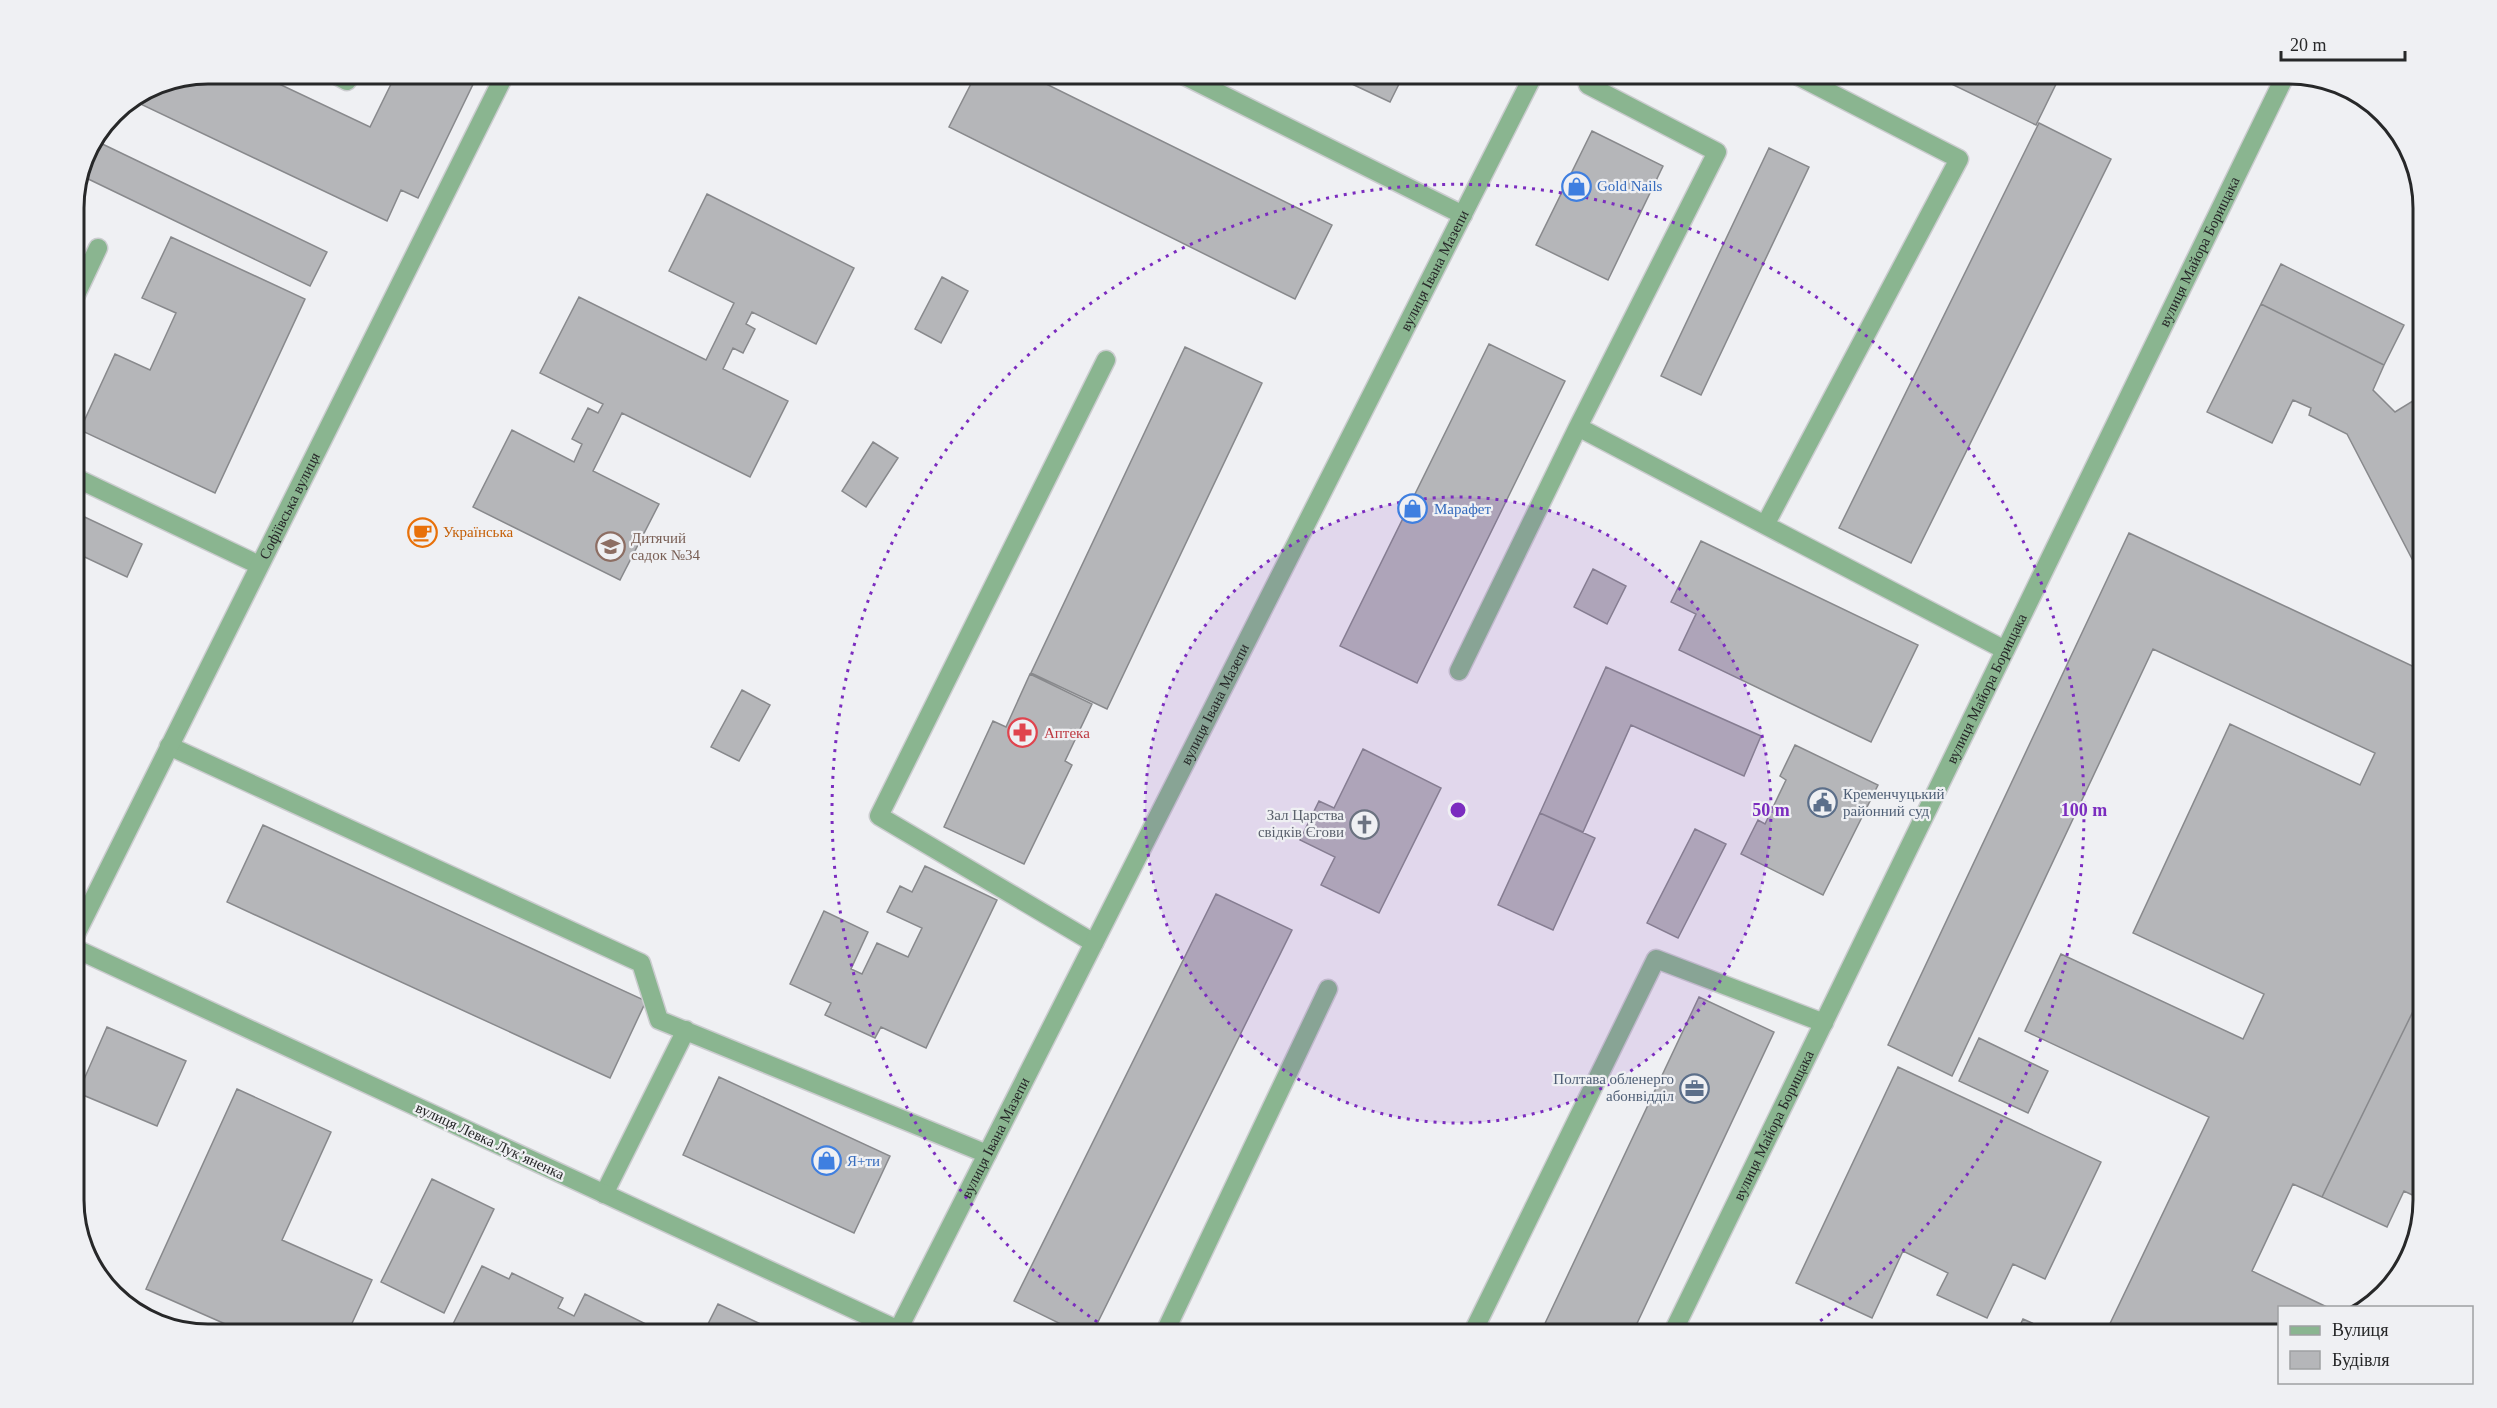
<svg xmlns="http://www.w3.org/2000/svg" width="2497" height="1408" font-family="Georgia,serif">
<rect width="100%" height="100%" fill="#eff0f3"/>
<!-- building -->
<path fill="#b5b6b9" stroke="#88898c" stroke-width="1.5" d="M 208,74 L 258,74 L 370,127 L 396,74 L 478,74 L 418,198 L 401,190 L 387,221 L 132,100 L 157,84 Z
M 976,74 L 1026,74 L 1332,225 L 1295,299 L 949,127 Z
M 1331,74 L 1356,74 L 1352,84 Z
M 1356,74 L 1404,74 L 1390,102 L 1352,84 Z
M 1931,74 L 2061,74 L 2036,125 Z
M 2039,123 L 2111,159 L 1911,563 L 1839,528 Z
M 1592,131 L 1663,166 L 1608,280 L 1536,245 Z
M 94,140 L 327,252 L 310,286 L 80,175 L 87,149 Z
M 1769,148 L 1809,167 L 1701,395 L 1661,376 Z
M 707,194 L 854,268 L 816,344 L 752,312 L 746,324 L 755,329 L 743,353 L 733,348 L 723,369 L 788,401 L 750,477 L 622,413 L 593,471 L 659,504 L 620,580 L 473,507 L 512,430 L 574,462 L 582,444 L 572,439 L 588,408 L 598,413 L 603,404 L 540,373 L 579,297 L 706,360 L 734,303 L 669,271 Z
M 171,237 L 305,299 L 215,493 L 80,430 L 115,354 L 150,370 L 176,313 L 142,298 Z
M 2281,264 L 2404,325 L 2384,365 L 2261,304 Z
M 942,277 L 968,291 L 941,343 L 915,329 Z
M 2261,304 L 2384,365 L 2373,390 L 2395,412 L 2416,399 L 2423,413 L 2423,580 L 2347,434 L 2309,415 L 2311,408 L 2293,400 L 2272,443 L 2207,412 Z
M 1489,344 L 1565,381 L 1417,683 L 1340,646 Z
M 1185,347 L 1262,383 L 1107,709 L 1031,673 Z
M 873,442 L 898,458 L 866,507 L 842,491 Z
M 74,512 L 142,544 L 127,577 L 74,552 Z
M 2129,533 L 2423,671 L 2423,991 L 2322,1197 L 2293,1184 L 2252,1271 L 2329,1308 L 2280,1308 L 2280,1334 L 2230,1334 L 2226,1333 L 2225,1334 L 2105,1334 L 2209,1117 L 2025,1031 L 2061,954 L 2243,1039 L 2264,994 L 2133,933 L 2230,724 L 2360,785 L 2375,753 L 2153,649 L 1952,1076 L 1888,1045 Z
M 1701,541 L 1918,645 L 1871,742 L 1679,650 L 1696,614 L 1671,602 Z
M 1593,569 L 1626,586 L 1607,624 L 1574,607 Z
M 1606,667 L 1761,736 L 1744,776 L 1631,725 L 1583,832 L 1540,813 Z
M 1030,674 L 1092,704 L 1065,761 L 1072,765 L 1024,864 L 944,827 L 993,721 L 1006,727 Z
M 742,690 L 770,705 L 739,761 L 711,747 Z
M 1795,745 L 1878,785 L 1823,895 L 1741,854 L 1758,820 L 1765,824 L 1786,780 L 1780,776 Z
M 1363,749 L 1441,788 L 1379,913 L 1321,885 L 1335,857 L 1300,840 L 1319,801 L 1334,808 Z
M 1540,813 L 1595,838 L 1553,930 L 1498,905 Z
M 263,825 L 646,1001 L 610,1078 L 227,902 Z
M 1695,829 L 1726,844 L 1678,938 L 1647,923 Z
M 925,866 L 997,900 L 926,1048 L 881,1027 L 875,1038 L 825,1015 L 831,1003 L 790,984 L 824,911 L 868,932 L 851,969 L 862,974 L 877,943 L 908,957 L 922,928 L 887,912 L 900,886 L 912,892 Z
M 1216,894 L 1292,930 L 1092,1334 L 1081,1334 L 1014,1301 Z
M 2422,993 L 2423,1200 L 2404,1191 L 2387,1227 L 2322,1197 Z
M 1699,997 L 1774,1032 L 1632,1334 L 1540,1334 Z
M 107,1027 L 186,1061 L 157,1126 L 78,1093 Z
M 1979,1038 L 2048,1071 L 2028,1113 L 1959,1081 Z
M 1898,1067 L 2101,1162 L 2045,1279 L 2013,1264 L 1987,1318 L 1937,1295 L 1948,1273 L 1903,1251 L 1872,1318 L 1796,1283 Z
M 719,1077 L 890,1156 L 854,1233 L 683,1155 Z
M 237,1089 L 331,1132 L 282,1240 L 372,1280 L 347,1334 L 248,1334 L 146,1289 Z
M 432,1179 L 494,1209 L 444,1313 L 381,1282 Z
M 482,1266 L 509,1279 L 512,1273 L 563,1298 L 558,1308 L 574,1316 L 585,1294 L 652,1327 L 648,1334 L 448,1334 Z
M 718,1304 L 782,1334 L 703,1334 Z
M 2023,1319 L 2057,1334 L 2016,1334 Z"/>
<g fill="none" stroke-linecap="round" stroke-linejoin="round">
<defs>
<path id="lane" d="M 334,74 L 347,81 L 351,74
M 1181,74 L 1463,215
M 1595,74 L 1588,85 L 1717,152 L 1578,427 L 1765,525 L 1959,159 L 1794,74
M 74,299 L 98,248
M 74,477 L 259,565
M 1765,525 L 2005,650
M 1459,671 L 1578,427
M 169,746 L 641,963 L 659,1020 L 987,1154
M 1094,943 L 879,816 L 1106,360
M 604,1194 L 686,1030
M 1164,1334 L 1328,989
M 1472,1334 L 1656,959 L 1824,1023"/>
<g id="street">
<path id="s1" d="M 74,938 L 505,74"/>
<path d="M 74,948 L 907,1334"/>
<path id="s2" d="M 896,1334 L 1534,74"/>
<path id="s3" d="M 1672,1334 L 2286,74"/>
</g>
</defs>
<!-- lane casing -->
<use href="#lane" stroke="#cbcccf" stroke-width="21"/>
<!-- street casing -->
<use href="#street" stroke="#cbcccf" stroke-width="21"/>
<!-- lane -->
<use href="#lane" stroke="#8ab590" stroke-width="18"/>
<!-- street -->
<use href="#street" stroke="#8ab590" stroke-width="18"/>
</g>
<!-- distance rings -->
<circle cx="1458" cy="810" r="313" fill="#7b2cbf" fill-opacity=".12"/>
<g fill="none" stroke="#7b2cbf" stroke-width="3" stroke-dasharray="3 6">
<circle cx="1458" cy="810" r="313"/>
<path d="M1112 1332A626 626 0 1 1 1804 1332"/>
</g>
<!-- icons -->
<defs>
<symbol id="shop-ring" viewBox="-11 -11 22 22"><circle r="9.5" fill="#eff0f3" stroke="#3f7fe0" stroke-width="1.5"/><path d="M-5-2.5h2.3a2.7 3.5 0 0 1 5.4 0H5L5.5 6h-11ZM-1.5-2.5h3a1.5 2.3 0 0 0-3 0Z" fill="#3f7fe0"/></symbol>
<symbol id="cafe-ring" viewBox="-11 -11 22 22"><circle r="9.5" fill="#eff0f3" stroke="#e8710a" stroke-width="1.5"/><path d="M-5.5-4.5H6V0H3Q3 3.5 0 3.5H-2.5Q-5.5 3.5-5.5 0ZM3-3.2v2h1.7v-2ZM-6 4.5H4V6H-6Z" fill="#e8710a"/></symbol>
<symbol id="school-ring" viewBox="-11 -11 22 22"><circle r="9.5" fill="#eff0f3" stroke="#8d6e63" stroke-width="1.5"/><path d="M0-5L7-2L0 1L-7-2ZM-4 1L0 2.5L4 1V4Q0 6-4 4Z" fill="#8d6e63"/></symbol>
<symbol id="pharmacy-ring" viewBox="-11 -11 22 22"><circle r="9.5" fill="#eff0f3" stroke="#e0444e" stroke-width="1.5"/><path d="M-2-6h4v4h4v4h-4v4h-4v-4h-4v-4h4Z" fill="#e0444e"/></symbol>
<symbol id="civic-ring" viewBox="-11 -11 22 22"><circle r="9.5" fill="#eff0f3" stroke="#5c6f8a" stroke-width="1.5"/><path d="M-.6-6.5H3V-4.5H.6V-3L4-1V1h2V6H-6V1h2V-1L-.6-3ZM-1.2 2.5V6h2.4V2.5Z" fill="#5c6f8a"/></symbol>
<symbol id="church-ring" viewBox="-11 -11 22 22"><circle r="9.5" fill="#eff0f3" stroke="#6b7280" stroke-width="1.5"/><path d="M-1.2-6h2.4v3.5h3.3v2.4h-3.3V6h-2.4V-.1h-3.3v-2.4h3.3Z" fill="#6b7280"/></symbol>
<symbol id="office-ring" viewBox="-11 -11 22 22"><circle r="9.5" fill="#eff0f3" stroke="#5c6f8a" stroke-width="1.5"/><path d="M-6-3h4V-5.5h4V-3h4V5H-6ZM-1-4.5V-3h2v-1.5ZM-6 0V1H6V0Z" fill="#5c6f8a"/></symbol>
</defs>
<g fill-rule="evenodd">
<use href="#shop-ring" x="1560" y="170" width="33" height="33"/>
<use href="#shop-ring" x="1396" y="492" width="33" height="33"/>
<use href="#cafe-ring" x="406" y="516" width="33" height="33"/>
<use href="#school-ring" x="594" y="530" width="33" height="33"/>
<use href="#pharmacy-ring" x="1006" y="716" width="33" height="33"/>
<use href="#civic-ring" x="1806" y="786" width="33" height="33"/>
<use href="#church-ring" x="1348" y="808" width="33" height="33"/>
<use href="#office-ring" x="1678" y="1072" width="33" height="33"/>
<use href="#shop-ring" x="810" y="1144" width="33" height="33"/>
</g>
<g text-anchor="middle" dominant-baseline="central" stroke-width="4.5" stroke-linejoin="round" paint-order="stroke">
<!-- shop labels -->
<g font-size="15" fill="#366cbe" stroke="#eff0f3" text-anchor="start">
<text x="1597" y="186">Gold Nails</text>
<text x="1434" y="509">Марафет</text>
<text x="847" y="1161">Я+ти</text>
</g>
<!-- street labels -->
<g font-size="15" fill="#272829" stroke="#eff0f3">
<text stroke="none"><textPath href="#s3" startOffset="1204">вулиця Майора Борищака</textPath></text>
<text stroke="none"><textPath href="#s2" startOffset="1192">вулиця Івана Мазепи</textPath></text>
<text stroke="none"><textPath href="#s1" startOffset="483">Софіївська вулиця</textPath></text>
<text stroke="none"><textPath href="#s3" startOffset="718">вулиця Майора Борищака</textPath></text>
<text stroke="none"><textPath href="#s2" startOffset="706">вулиця Івана Мазепи</textPath></text>
<text stroke="none"><textPath href="#s3" startOffset="232">вулиця Майора Борищака</textPath></text>
<text stroke="none"><textPath href="#s2" startOffset="220">вулиця Івана Мазепи</textPath></text>
<text transform="translate(490 1141) rotate(25)">вулиця Левка Лукʼяненка</text>
</g>
<!-- food labels -->
<g font-size="15" fill="#c56008" stroke="#eff0f3" text-anchor="start">
<text x="443" y="532">Українська</text>
</g>
<!-- education labels -->
<g font-size="15" fill="#785e54" stroke="#eff0f3" text-anchor="start">
<text x="631" y="538">Дитячий<tspan x="631" dy="17">садок №34</tspan></text>
</g>
<!-- health labels -->
<g font-size="15" fill="#be3a42" stroke="#eff0f3" text-anchor="start">
<text x="1044" y="733">Аптeка</text>
</g>
<!-- service labels -->
<g font-size="15" fill="#4e5e75" stroke="#eff0f3" text-anchor="start">
<text x="1843" y="794">Кременчуцький<tspan x="1843" dy="17">районний суд</tspan></text>
<text x="1674" y="1079" text-anchor="end">Полтава обленерго<tspan x="1674" dy="17">абонвідділ</tspan></text>
</g>
<!-- worship labels -->
<g font-size="15" fill="#5b616d" stroke="#eff0f3" text-anchor="end">
<text x="1344" y="815">Зал Царства<tspan x="1344" dy="17">свідків Єгови</tspan></text>
</g>
</g>
<!-- crop -->
<path d="M0 0H2497V1408H0ZM208 84H2289A124 124 0 0 1 2413 208V1200A124 124 0 0 1 2289 1324H208A124 124 0 0 1 84 1200V208A124 124 0 0 1 208 84Z" fill="#eff0f3" fill-rule="evenodd"/>
<path fill="none" stroke="#272829" stroke-width="3" d="M208 84H2289A124 124 0 0 1 2413 208V1200A124 124 0 0 1 2289 1324H208A124 124 0 0 1 84 1200V208A124 124 0 0 1 208 84Z"/>
<circle cx="1458" cy="810" r="9" fill="#7b2cbf" stroke="#eff0f3" stroke-width="3"/>
<g font-size="18" text-anchor="middle" font-weight="bold" fill="#7b2cbf" stroke="#eff0f3" stroke-width="4.5" stroke-linejoin="round" paint-order="stroke">
<text x="1771" y="816">50 m</text>
<text x="2084" y="816">100 m</text>
</g>
<!-- legend -->
<rect x="2278" y="1306" width="195" height="78" fill="#eff0f3" stroke="#9fa0a2" stroke-width="1.5"/>
<rect x="2290" y="1326" width="30" height="9" fill="#8ab590" stroke="#9fa0a2" stroke-width="1.5"/>
<text x="2332" y="1336" font-size="18" fill="#272829">Вулиця</text>
<rect x="2290" y="1351" width="30" height="18" fill="#b5b6b9" stroke="#9fa0a2" stroke-width="1.5"/>
<text x="2332" y="1366" font-size="18" fill="#272829">Будівля</text>
<!-- scale -->
<path d="M2281 51v9h124v-9" fill="none" stroke="#272829" stroke-width="3"/>
<text x="2290" y="51" font-size="18" fill="#272829" stroke="#eff0f3" stroke-width="4.5" paint-order="stroke">20 m</text>
</svg>
